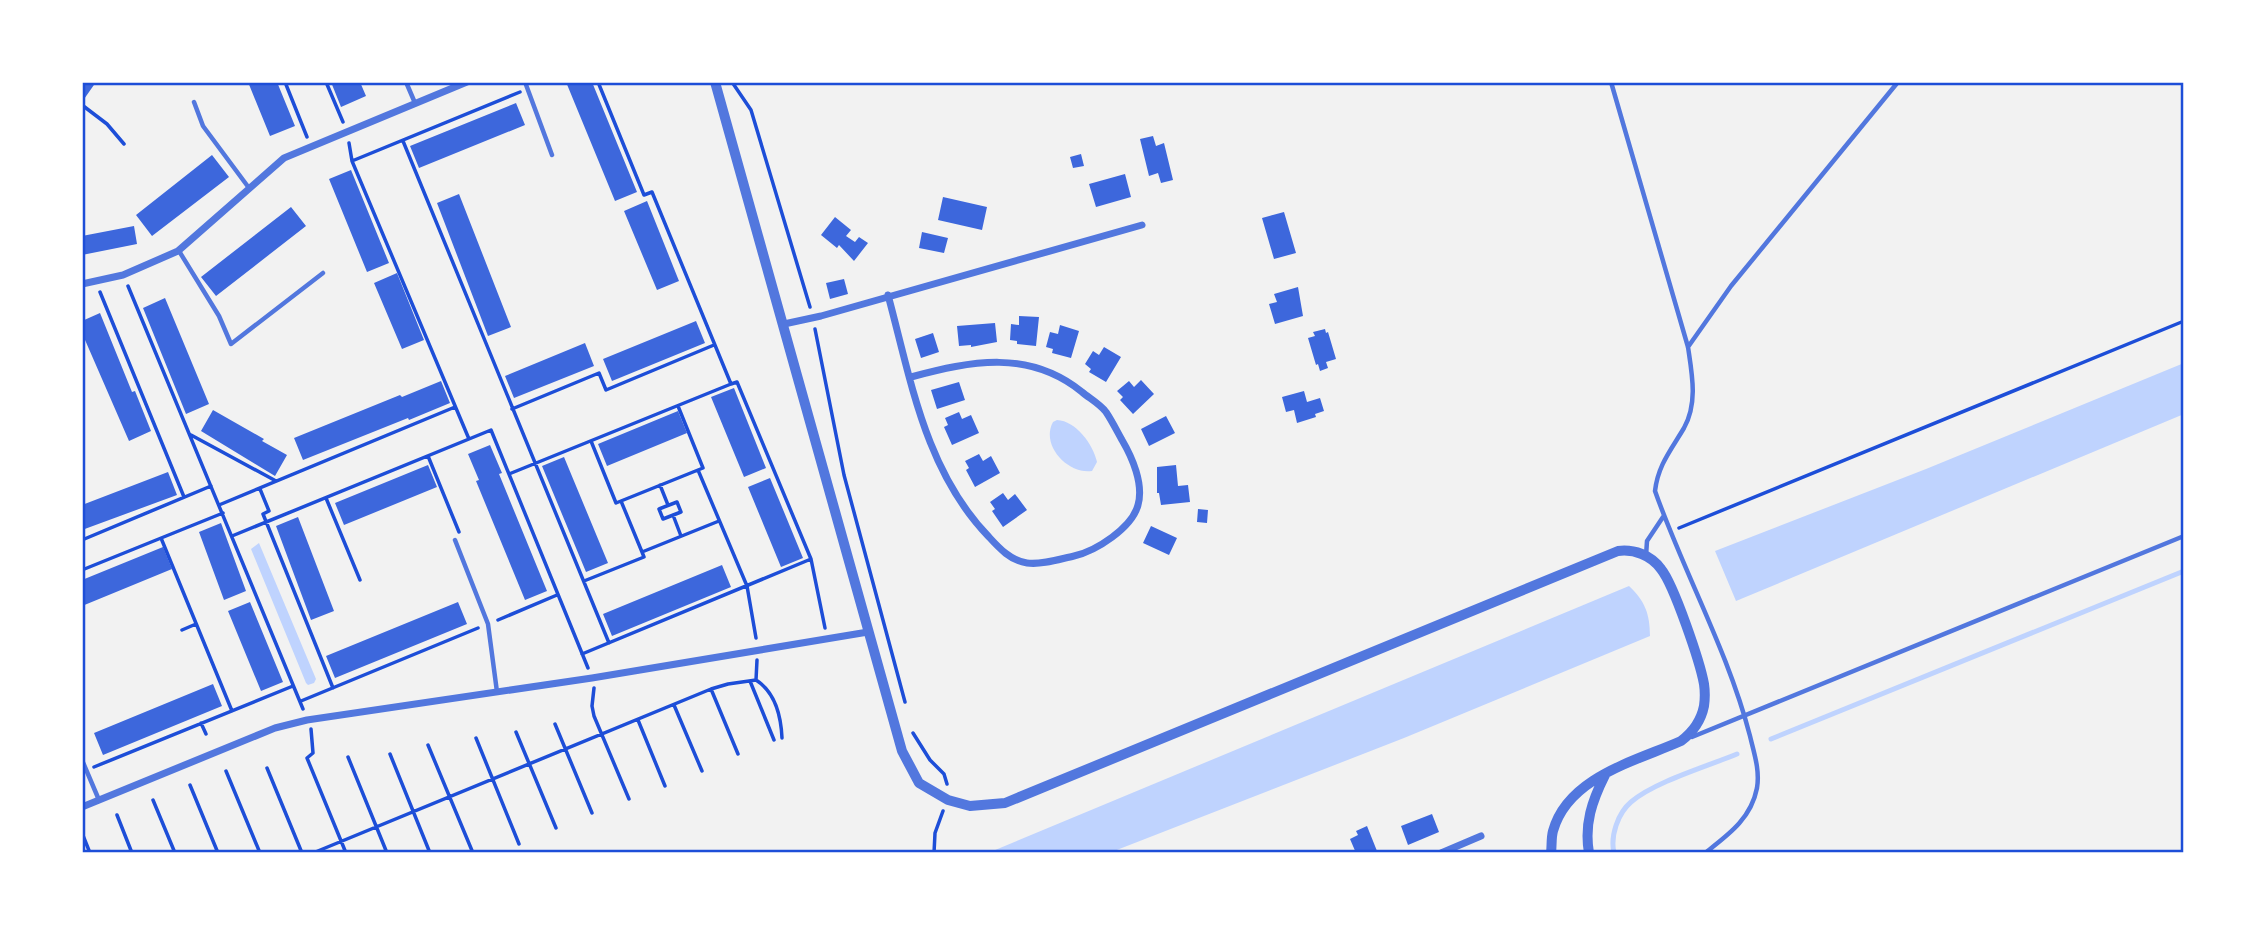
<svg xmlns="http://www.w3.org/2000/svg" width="2266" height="935" font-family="Inter,sans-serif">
<rect width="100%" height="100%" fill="#f2f2f2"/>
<!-- water -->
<path fill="#bfd3fe" d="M 2184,363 L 2184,414 L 1736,601 L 1715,551 L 1926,469 Z
M 1057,420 C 1076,421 1093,444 1097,462 L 1092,471 C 1069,475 1040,446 1053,422 Z
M 259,543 L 316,679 L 314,683 L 308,685 L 306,683 L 251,549 Z
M 1629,586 C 1645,601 1650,614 1650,636 L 1404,738 L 1109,853 L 988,853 Z"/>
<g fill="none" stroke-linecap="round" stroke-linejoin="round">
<!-- stream -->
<path stroke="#bfd3fe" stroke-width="5" d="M 1771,739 L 2184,571
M 1614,853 C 1610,836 1618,813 1631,802 C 1654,782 1708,766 1737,754"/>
</g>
<!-- building -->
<path fill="#3d67dc" d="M 82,82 L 96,82 L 82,102 Z
M 248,82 L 277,82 L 295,126 L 270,136 Z
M 331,82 L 360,82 L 366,96 L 341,107 Z
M 566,82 L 592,82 L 637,192 L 615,201 Z
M 516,103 L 525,125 L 419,168 L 410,146 Z
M 1153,136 L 1156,146 L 1164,143 L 1173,180 L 1161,183 L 1158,173 L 1149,176 L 1140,139 Z
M 1081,154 L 1084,166 L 1073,168 L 1070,157 Z
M 212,155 L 229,177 L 152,236 L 136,215 Z
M 351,170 L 389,263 L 367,272 L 329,179 Z
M 1125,174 L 1131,197 L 1096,207 L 1089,184 Z
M 459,194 L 511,327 L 488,336 L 437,203 Z
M 943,197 L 987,207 L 982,230 L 938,220 Z
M 647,201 L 679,281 L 657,290 L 624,211 Z
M 291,207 L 306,226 L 216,296 L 201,277 Z
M 1284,212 L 1296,253 L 1274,259 L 1262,218 Z
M 835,217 L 851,230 L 846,236 L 855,242 L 859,237 L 868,243 L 854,261 L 839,245 L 837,248 L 821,235 Z
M 134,226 L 137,244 L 82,255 L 82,236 Z
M 922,232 L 948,238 L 944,253 L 919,248 Z
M 397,273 L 424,340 L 402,349 L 374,283 Z
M 844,279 L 848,294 L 830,299 L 826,283 Z
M 1298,287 L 1303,316 L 1275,324 L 1269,304 L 1277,302 L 1274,294 Z
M 165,298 L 209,404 L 186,414 L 143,308 Z
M 100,313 L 132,392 L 135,391 L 151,431 L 129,441 L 82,333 L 82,321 Z
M 1019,316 L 1039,317 L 1036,346 L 1017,344 L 1017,341 L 1010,340 L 1011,324 L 1019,325 Z
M 696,321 L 705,343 L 612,381 L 603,359 Z
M 995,323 L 997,342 L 971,347 L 971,345 L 959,346 L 957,326 Z
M 1060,325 L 1079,331 L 1071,358 L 1052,353 L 1053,349 L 1046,347 L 1050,332 L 1058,334 Z
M 1325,329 L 1326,333 L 1328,332 L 1336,359 L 1326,362 L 1328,368 L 1320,371 L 1318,364 L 1316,365 L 1308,338 L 1315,336 L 1313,332 Z
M 933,333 L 939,352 L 921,358 L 915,339 Z
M 585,343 L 594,366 L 514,398 L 505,376 Z
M 1104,347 L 1121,357 L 1106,382 L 1089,372 L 1091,369 L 1085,364 L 1093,351 L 1099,355 Z
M 1141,380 L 1154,394 L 1133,414 L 1120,400 L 1123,397 L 1117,391 L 1129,381 L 1134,387 Z
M 441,381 L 450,403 L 409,420 L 408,418 L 303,460 L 294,438 L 400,395 L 402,397 Z
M 959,382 L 965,400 L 937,409 L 931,390 Z
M 734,388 L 766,468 L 744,477 L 711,397 Z
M 1304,391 L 1307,402 L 1320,398 L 1324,411 L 1315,414 L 1316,417 L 1297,423 L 1294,410 L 1286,412 L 1282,397 Z
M 213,410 L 264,439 L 262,441 L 287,455 L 275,476 L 201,431 Z
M 678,411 L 687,433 L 607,466 L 598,444 Z
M 959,412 L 962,419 L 971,415 L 979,433 L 952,445 L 944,427 L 948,425 L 945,418 Z
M 1166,416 L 1175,433 L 1149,446 L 1141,429 Z
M 490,445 L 502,473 L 499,474 L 547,591 L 525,600 L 476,481 L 479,480 L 468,454 Z
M 979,454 L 983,461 L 991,456 L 1000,473 L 975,487 L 966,470 L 969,468 L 965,461 Z
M 564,457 L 608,563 L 586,572 L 542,466 Z
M 428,465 L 437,487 L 344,525 L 335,503 Z
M 1176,465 L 1178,486 L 1188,485 L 1190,502 L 1161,505 L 1159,493 L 1157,493 L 1157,467 Z
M 168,472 L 177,495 L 82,530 L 82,505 Z
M 770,478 L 803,558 L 781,567 L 748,487 Z
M 1003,493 L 1008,500 L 1015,494 L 1027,510 L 1003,527 L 992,511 L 995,509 L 990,502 Z
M 1198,509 L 1208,510 L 1207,523 L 1197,522 Z
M 298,517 L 334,611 L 311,620 L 276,526 Z
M 221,523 L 246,591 L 224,600 L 199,532 Z
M 1151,526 L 1177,538 L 1169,555 L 1143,543 Z
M 163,547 L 172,569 L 82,606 L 82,580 Z
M 722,565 L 731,587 L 612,636 L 603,614 Z
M 250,602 L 283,682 L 261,691 L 228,611 Z
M 458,602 L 467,624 L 335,678 L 326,656 Z
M 213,684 L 222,706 L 103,755 L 94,733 Z
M 1432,814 L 1439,832 L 1408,845 L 1401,826 Z
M 1367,826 L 1377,851 L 1356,853 L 1350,839 L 1358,835 L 1356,831 Z"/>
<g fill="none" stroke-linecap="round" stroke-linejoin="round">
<!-- path -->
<path stroke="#1d4ed8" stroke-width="3.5" d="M 285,82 L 307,137
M 326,82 L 343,122
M 598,82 L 644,195 L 652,192 L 731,384 L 737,382 L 811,559 L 825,628
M 732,82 L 751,110 L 810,307
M 82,105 L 107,124 L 124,144
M 403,141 L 609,643
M 349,143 L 352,161 L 469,439
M 352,161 L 520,92
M 128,286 L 303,709
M 100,292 L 184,497
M 815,329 L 844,475 L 905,702
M 678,406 L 703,468 L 698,470
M 512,409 L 599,373 L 606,390 L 714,345
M 191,435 L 276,481
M 591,441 L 616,503 L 621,501
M 428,456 L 459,532
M 509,474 L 731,384
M 660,485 L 668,505
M 260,489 L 269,511 L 263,514 L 333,688
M 326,498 L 360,580
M 677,502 L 681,512 L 663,519 L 659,509 Z
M 219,505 L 455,407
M 673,515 L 681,536
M 719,521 L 642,552 L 621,501 L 698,470 L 747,586 L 756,638
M 1679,528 L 2184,321
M 232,536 L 491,430 L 588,668
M 161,538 L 232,711
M 82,540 L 211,486
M 82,570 L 223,513
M 584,581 L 644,557 L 642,552
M 498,620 L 557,595
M 182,630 L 196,624
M 582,654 L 811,559
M 756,680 C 775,692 781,716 782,738
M 750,681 L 774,740
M 594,688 L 592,706 L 594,716 L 629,799
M 711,689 L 738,754
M 301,701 L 478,628
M 674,705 L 702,771
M 638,720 L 665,786
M 201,723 L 206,734
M 555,724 L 592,813
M 311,729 L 313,753 L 307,758 L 346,853
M 516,732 L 556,828
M 913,733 L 930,760 L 944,774 L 947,784
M 476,738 L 519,844
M 428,745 L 473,853
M 390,754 L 430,853
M 348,757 L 387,853
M 94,767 L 293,686
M 267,768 L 302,853
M 226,771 L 260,853
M 190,785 L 218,853
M 153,800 L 175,853
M 117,815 L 132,853
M 82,833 L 90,853
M 313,853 L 711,689 L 728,684 L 756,680 L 757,660
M 934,853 L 935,833 L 943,811"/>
<!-- service -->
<path stroke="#5277de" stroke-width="4.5" d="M 406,82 L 415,103
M 525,82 L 552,155
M 1611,82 L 1688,347 C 1692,374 1698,403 1684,428 C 1671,450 1658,465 1655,491 C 1684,573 1728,651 1750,736 C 1754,753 1760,770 1757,788 C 1751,819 1728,835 1705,853
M 194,102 L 203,126 L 249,188
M 179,251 L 219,316 L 231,344 L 323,273
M 1688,347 L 1731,286 L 1898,82
M 455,540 L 488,624 L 497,692
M 1646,556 L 1647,541 L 1663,517
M 1692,737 L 2184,536
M 82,760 L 99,800"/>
<!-- minor -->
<path stroke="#5277de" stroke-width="7" d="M 82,284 L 123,275 L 178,251 L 284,158 L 467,82
M 888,295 C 911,380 925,471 989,537 C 999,548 1011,561 1027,563 C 1042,565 1060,559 1074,556 C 1096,551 1132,528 1138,505 C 1144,484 1132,457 1122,440 C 1117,431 1112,421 1106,412 C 1100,404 1089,398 1082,392 C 1029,349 971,361 911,377
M 784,324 L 821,316 L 1142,225
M 82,807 L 275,728 L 307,720 L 592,678 L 868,632
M 1441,853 L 1481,836"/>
<!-- tertiary -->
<path stroke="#5277de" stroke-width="10" d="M 715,82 L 902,751 L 919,783 L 948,800 L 970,806 L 1005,803 L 1618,551 C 1634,549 1651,555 1661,569 C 1674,585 1700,662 1704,684 C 1705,691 1705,699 1704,706 C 1701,721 1693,732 1681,741 C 1636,761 1568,777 1553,831 C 1551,838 1552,846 1551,853
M 1589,853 C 1584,824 1592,801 1605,775"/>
</g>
<!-- border -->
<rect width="2266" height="935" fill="none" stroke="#ffffff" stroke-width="168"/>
<rect x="84" y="84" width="2098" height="767" fill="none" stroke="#1d4ed8" stroke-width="2.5"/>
</svg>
